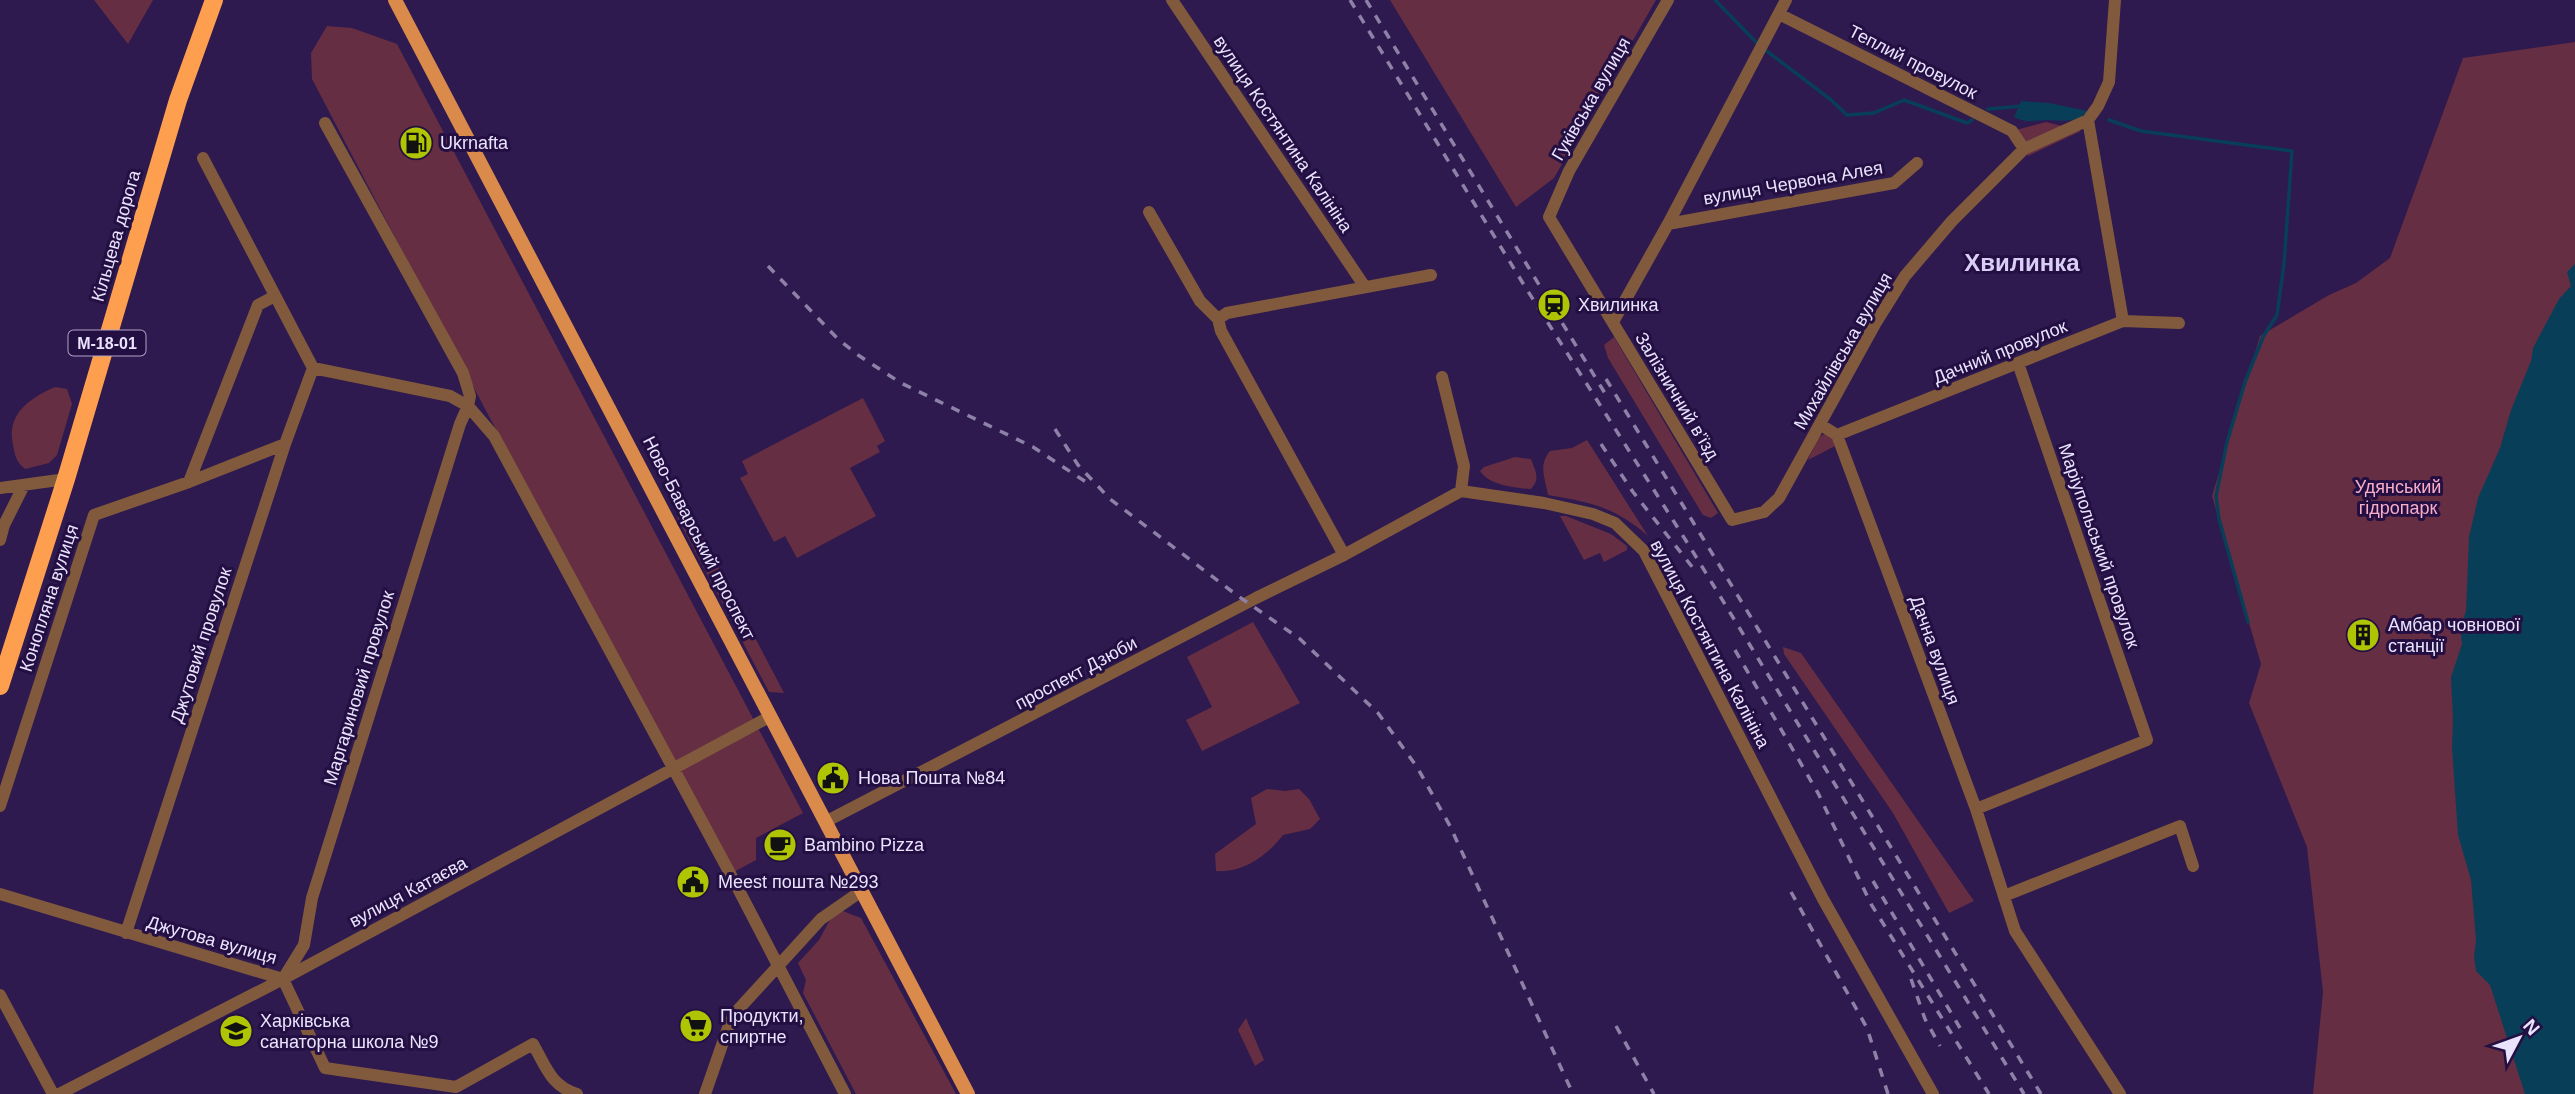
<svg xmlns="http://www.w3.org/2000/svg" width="2575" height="1094" font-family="Arial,sans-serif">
<rect width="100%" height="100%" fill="#2e1a4e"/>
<!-- green -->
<path fill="#662e43" d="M 94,0 L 153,0 L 128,44 Z
M 1390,0 L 1656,0 L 1554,178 L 1516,207 Z
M 327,26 L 352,28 L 397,44 L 803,813 L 756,838 L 756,860 L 734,872 L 484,407 L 312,79 L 311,53 Z
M 2575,42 L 2575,1094 L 2313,1094 L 2323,992 L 2307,847 L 2249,703 L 2261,664 L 2212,496 L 2260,336 L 2329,295 L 2356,283 L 2390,258 L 2463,58 Z
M 2046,122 L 2081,131 L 2028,156 L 2012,131 Z
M 1614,337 L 1718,513 L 1711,518 L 1703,515 L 1608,358 L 1604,345 Z
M 55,387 L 67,389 L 72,404 L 57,455 L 49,463 L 25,469 C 16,462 15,455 13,445 C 6,414 30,398 55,387 Z
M 863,398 L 885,441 L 877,446 L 880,452 L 850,468 L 876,516 L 797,558 L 785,536 L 774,542 L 740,478 L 748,474 L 742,461 Z
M 1824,434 L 1831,435 L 1835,446 L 1808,460 L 1818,438 Z
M 1587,440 L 1648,536 C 1615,507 1590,502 1548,495 C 1545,477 1538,466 1550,451 L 1572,448 Z
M 1515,457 L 1531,459 C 1535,471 1541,478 1531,489 C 1514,488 1489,485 1480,471 L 1484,467 Z
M 686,506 L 784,693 L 769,692 L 677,517 Z
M 1560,516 L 1566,516 L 1611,534 L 1627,546 L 1627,550 L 1604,562 L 1600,553 L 1584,560 Z
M 1253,622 L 1300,703 L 1202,751 L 1186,720 L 1212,707 L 1187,657 Z
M 1783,647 L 1801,653 L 1974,901 L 1949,913 L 1893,813 L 1784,654 Z
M 1267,789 L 1285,791 L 1299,789 L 1309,799 L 1320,819 L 1310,829 L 1283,835 C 1268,855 1243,873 1216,871 L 1215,854 L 1256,824 L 1251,798 Z
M 840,910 L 861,918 L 956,1094 L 856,1094 L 803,993 L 806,980 L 798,963 L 819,940 L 832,916 Z
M 1246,1018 L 1264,1060 L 1255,1066 L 1238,1030 Z"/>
<!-- water -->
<path fill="#093e59" d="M 2021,101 L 2049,103 L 2088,111 C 2078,123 2063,121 2049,120 C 2036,120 2027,124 2014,117 Z
M 2575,264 L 2575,1094 L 2525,1094 L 2490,985 L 2476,971 L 2474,957 L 2476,941 L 2471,880 L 2458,835 L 2452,748 L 2453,719 L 2451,677 L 2462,644 L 2460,628 L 2466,611 L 2469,537 L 2478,498 L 2500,448 L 2511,410 L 2531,361 L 2533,348 L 2559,299 L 2571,286 L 2567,272 Z"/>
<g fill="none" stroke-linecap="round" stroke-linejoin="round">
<!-- stream -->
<path stroke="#093e59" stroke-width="3.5" d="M 1715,0 L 1758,44
M 1764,49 L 1830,99 L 1847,115 L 1874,113 L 1904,100 L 1967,123 L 1972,120
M 1988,109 L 2023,106
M 2109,120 L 2141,131 L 2292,151 L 2284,264 L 2277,315 L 2263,337 L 2245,382 L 2227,442 L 2216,496 L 2219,519 L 2248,622"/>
<!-- minor -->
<path stroke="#815a3d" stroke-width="12" d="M 1172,0 L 1365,287
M 1668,0 L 1569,171 L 1549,217 L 1732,520 L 1764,512 L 1779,498 L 1875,324 L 1905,276 L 1952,221 L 2024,149 L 2088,120 L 2098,106 L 2109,82 L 2115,0
M 1779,14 L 2012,131 L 2024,149
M 2088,120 L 2123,321
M 325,123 L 463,373 L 470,396 L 468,406 L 494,436 L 733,879 L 845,1094
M 203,158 L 313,368 L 450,396 L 468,406 L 460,424 L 312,898 L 304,945 L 283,979
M 1149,212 L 1200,301 L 1218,319
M 1668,224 L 1894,183 L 1917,163
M 1431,275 L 1227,313 L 1218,319 L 1221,331 L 1344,555 L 1461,491 L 1544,503 L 1593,514 L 1615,523 L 1644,551 L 1823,899 L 1933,1094
M 1613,322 L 1668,224 L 1786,0
M 1442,377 L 1464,466 L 1461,491
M 1821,425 L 1837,435 L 1976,809 L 2015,931 L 2120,1094
M 1837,435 L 2123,321 L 2179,323
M 189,482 L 258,305 L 275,296
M 0,488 L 66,479
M 0,540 L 4,525 L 24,485
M 0,806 L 94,515 L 189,482 L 285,444
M 1976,809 L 2147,740 L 2018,363
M 825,822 L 1256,598 L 1344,555
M 0,894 L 283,979 L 325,1068 L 456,1087 L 533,1044 C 546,1067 551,1086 577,1094
M 2004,896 L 2180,826 L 2193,866
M 126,933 L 285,444 L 313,368
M 0,995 L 53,1094
M 59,1094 L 283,979 L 771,716
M 705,1094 L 730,1022 L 736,1012 L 821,919 L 860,892"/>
<!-- major -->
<path stroke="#da8b4b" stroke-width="14" d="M 395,0 L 968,1094"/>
<!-- highway -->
<path stroke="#fe9e4f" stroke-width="18" d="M 0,686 L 66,479 L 178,100 L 214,0"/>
<!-- rail -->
<path stroke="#8e81a8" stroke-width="3.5" stroke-dasharray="9 9" stroke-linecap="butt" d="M 1350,0 L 1524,285 L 1690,547 L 2024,1094
M 1366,0 L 1606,395
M 768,266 L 838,339 L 858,355 L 901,383 L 1033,447 L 1086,482
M 1606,379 L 2041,1094
M 1055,429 L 1078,465 L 1110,499 L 1238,596 L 1300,639 L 1378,713 L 1417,767 L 1450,826 L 1573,1094
M 1601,444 L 1633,492 L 1697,573
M 1735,650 L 1818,793 L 1871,904 L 1989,1094
M 1873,881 L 1960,1028
M 1791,892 L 1867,1028 L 1888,1094
M 1911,979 L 1925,1019 L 1940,1046
M 1616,1026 L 1654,1094"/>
</g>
<!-- icons -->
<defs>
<symbol id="fuel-disc" viewBox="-11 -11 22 22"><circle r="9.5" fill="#afc503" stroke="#240f43"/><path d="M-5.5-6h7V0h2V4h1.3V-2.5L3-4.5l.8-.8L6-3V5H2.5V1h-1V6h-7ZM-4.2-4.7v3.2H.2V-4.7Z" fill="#111"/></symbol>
<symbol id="station-disc" viewBox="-11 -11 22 22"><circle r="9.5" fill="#afc503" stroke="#240f43"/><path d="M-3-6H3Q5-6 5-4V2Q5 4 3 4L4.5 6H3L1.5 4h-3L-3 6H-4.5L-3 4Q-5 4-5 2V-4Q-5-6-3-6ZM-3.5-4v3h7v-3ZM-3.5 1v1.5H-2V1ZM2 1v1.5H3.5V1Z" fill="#111"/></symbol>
<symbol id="building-disc" viewBox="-11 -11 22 22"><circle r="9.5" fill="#afc503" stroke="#240f43"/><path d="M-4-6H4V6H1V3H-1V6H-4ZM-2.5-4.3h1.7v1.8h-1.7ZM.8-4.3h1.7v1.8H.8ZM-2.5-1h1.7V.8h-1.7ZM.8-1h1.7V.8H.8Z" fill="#111"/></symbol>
<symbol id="civic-disc" viewBox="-11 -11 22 22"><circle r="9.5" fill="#afc503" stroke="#240f43"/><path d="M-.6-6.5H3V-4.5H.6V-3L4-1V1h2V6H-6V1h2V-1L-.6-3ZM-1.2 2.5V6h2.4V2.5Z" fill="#111"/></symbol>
<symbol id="cafe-disc" viewBox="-11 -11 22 22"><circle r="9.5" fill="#afc503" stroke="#240f43"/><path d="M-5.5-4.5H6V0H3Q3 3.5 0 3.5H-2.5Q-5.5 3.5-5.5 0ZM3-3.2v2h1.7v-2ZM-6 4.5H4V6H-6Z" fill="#111"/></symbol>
<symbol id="supermarket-disc" viewBox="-11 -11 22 22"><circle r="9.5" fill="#afc503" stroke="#240f43"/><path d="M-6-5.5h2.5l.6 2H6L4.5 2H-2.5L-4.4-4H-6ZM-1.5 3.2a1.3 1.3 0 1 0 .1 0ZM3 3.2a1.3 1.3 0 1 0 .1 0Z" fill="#111"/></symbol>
<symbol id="school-disc" viewBox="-11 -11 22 22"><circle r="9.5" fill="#afc503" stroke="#240f43"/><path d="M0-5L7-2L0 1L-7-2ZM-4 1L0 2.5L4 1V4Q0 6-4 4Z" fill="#111"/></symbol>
</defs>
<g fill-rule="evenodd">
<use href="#fuel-disc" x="397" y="124" width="38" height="38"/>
<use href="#station-disc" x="1535" y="286" width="38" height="38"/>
<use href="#building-disc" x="2344" y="616" width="38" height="38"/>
<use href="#civic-disc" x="814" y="759" width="38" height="38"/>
<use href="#cafe-disc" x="761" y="826" width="38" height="38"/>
<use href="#civic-disc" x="674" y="863" width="38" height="38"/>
<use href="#supermarket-disc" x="677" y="1007" width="38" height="38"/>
<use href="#school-disc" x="217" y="1012" width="38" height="38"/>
</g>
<g text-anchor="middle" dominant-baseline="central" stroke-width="6" stroke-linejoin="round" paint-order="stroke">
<!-- shield labels -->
<rect fill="#240f43" stroke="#afa3c6" stroke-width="2" x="68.5" y="330.5" width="77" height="25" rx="5"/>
<g font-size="16" font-weight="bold" fill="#eae3fe">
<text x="107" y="343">М-18-01</text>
</g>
<!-- street labels -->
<g font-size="18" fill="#eae3fe" stroke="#240f43">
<text transform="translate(1913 62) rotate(27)">Теплий провулок</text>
<text transform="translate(1591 99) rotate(-60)">Гуківська вулиця</text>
<text transform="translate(1283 134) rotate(56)">вулиця Костянтина Калініна</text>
<text transform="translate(1793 183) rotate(-10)">вулиця Червона Алея</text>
<text transform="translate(116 236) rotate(-74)">Кільцева дорога</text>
<text transform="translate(1843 351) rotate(-60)">Михайлівська вулиця</text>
<text transform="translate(2000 352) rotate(-22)">Дачний провулок</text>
<text transform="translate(1677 396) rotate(59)">Залізничний в’їзд</text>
<text transform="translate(699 538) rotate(63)">Ново-Баварський проспект</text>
<text transform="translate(2099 546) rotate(71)">Маріупольський провулок</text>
<text transform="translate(49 598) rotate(-72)">Конопляна вулиця</text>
<text transform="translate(1710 644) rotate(62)">вулиця Костянтина Калініна</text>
<text transform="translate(201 645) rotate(-72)">Джутовий провулок</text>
<text transform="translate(1935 650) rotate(70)">Дачна вулиця</text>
<text transform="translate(1076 673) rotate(-28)">проспект Дзюби</text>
<text transform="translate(359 688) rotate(-73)">Маргариновий провулок</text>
<text transform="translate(408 892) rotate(-28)">вулиця Катаєва</text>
<text transform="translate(212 940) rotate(16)">Джутова вулиця</text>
</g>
<!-- poi labels -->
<g font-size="18" fill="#eae3fe" stroke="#240f43" text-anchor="start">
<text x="440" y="143">Ukrnafta</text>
<text x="1578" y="305">Хвилинка</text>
<text x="2388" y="625">Амбар човнової<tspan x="2388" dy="21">станції</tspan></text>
<text x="858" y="778">Нова Пошта №84</text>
<text x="804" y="845">Bambino Pizza</text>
<text x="718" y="882">Meest пошта №293</text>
<text x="720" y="1016">Продукти,<tspan x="720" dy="21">спиртне</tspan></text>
<text x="260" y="1021">Харківська<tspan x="260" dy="21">санаторна школа №9</tspan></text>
</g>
<!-- park labels -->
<g font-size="18" fill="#f9adc7" stroke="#240f43">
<text x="2398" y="487">Удянський<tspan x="2398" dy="21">гідропарк</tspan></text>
</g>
<!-- district labels -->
<g font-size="24" font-weight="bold" fill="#d9cff6" stroke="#240f43">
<text x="2022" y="262">Хвилинка</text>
</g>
</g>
<!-- north arrow -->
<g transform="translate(2519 1038) rotate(49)" stroke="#240f43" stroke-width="5" paint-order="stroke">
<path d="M0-5L12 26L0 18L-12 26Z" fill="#eae3fe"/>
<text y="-10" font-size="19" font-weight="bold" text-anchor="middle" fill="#eae3fe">N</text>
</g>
</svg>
